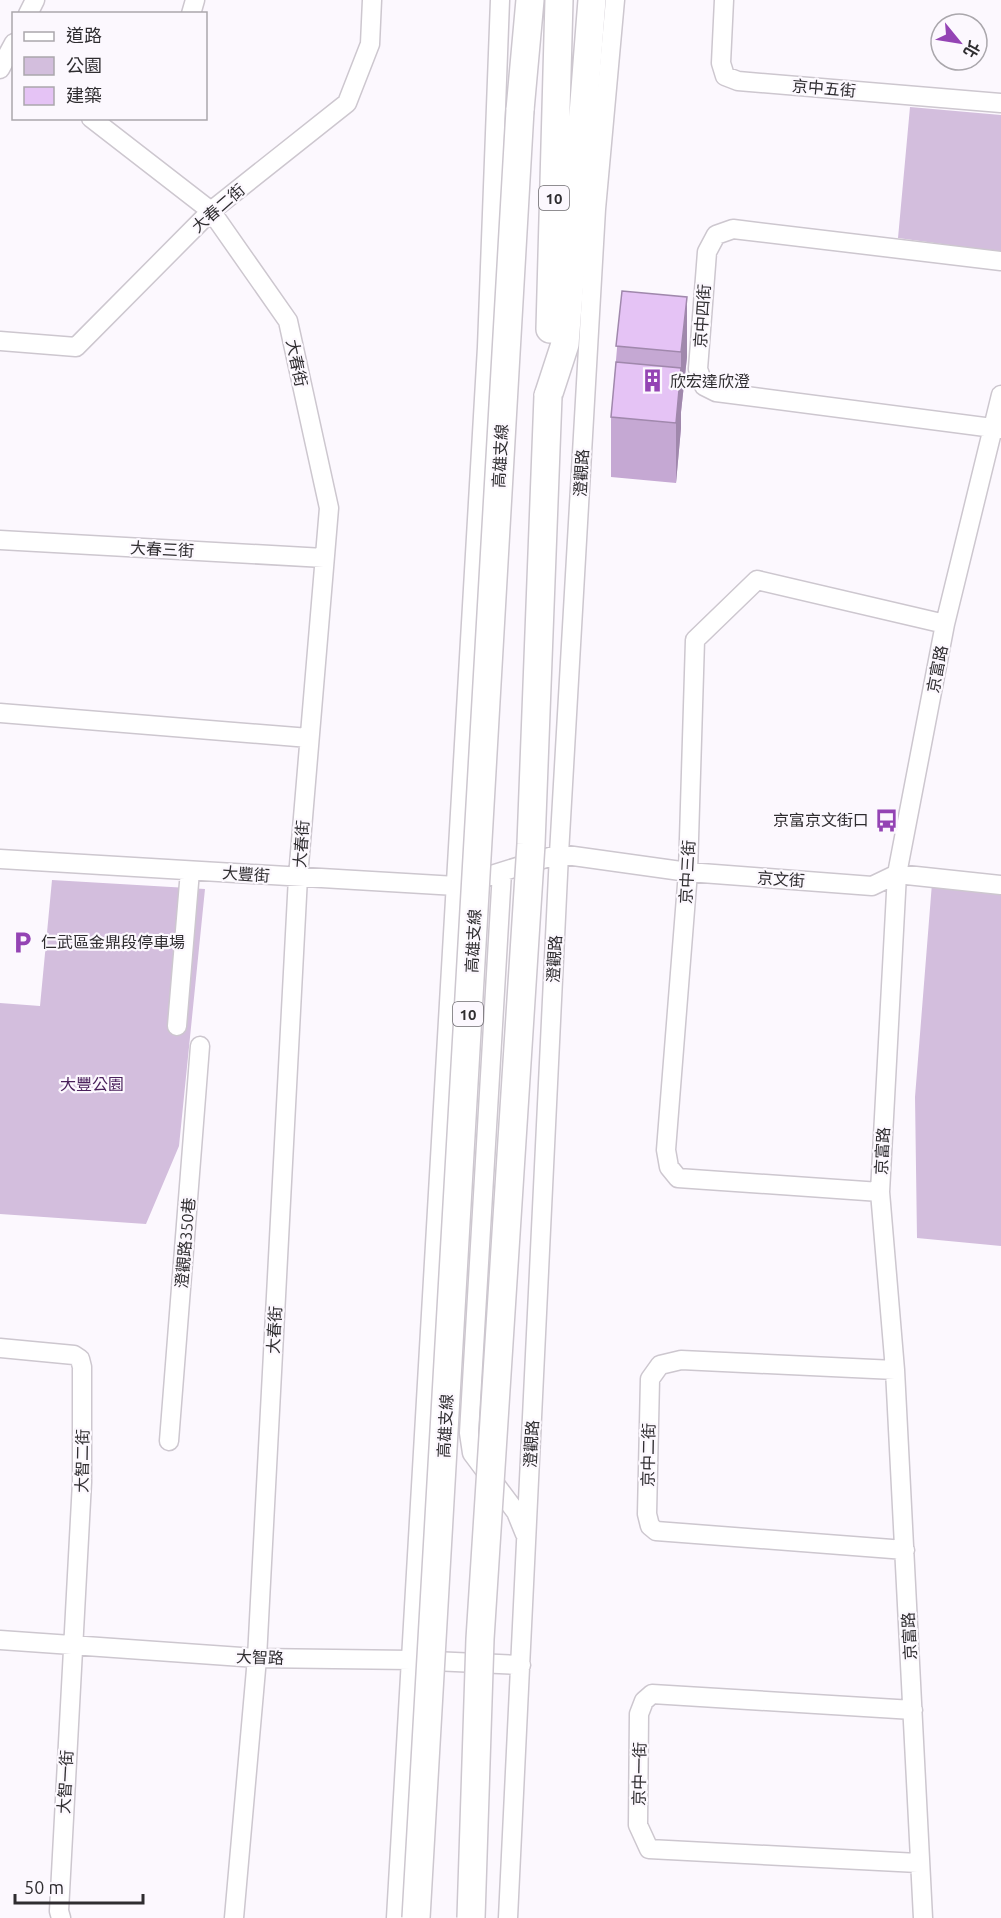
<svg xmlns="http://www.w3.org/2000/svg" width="1001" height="1918" font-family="Ubuntu,'Noto Sans TC',sans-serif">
<rect width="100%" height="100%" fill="#fcf8fe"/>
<!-- green -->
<path fill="#d3bedd" d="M 910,107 L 1001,115 L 1001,252 L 898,238 Z
M 52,880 L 205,889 L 179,1146 L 146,1224 L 0,1214 L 0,1003 L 40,1006 Z
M 932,883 L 1001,892 L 1001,1246 L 917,1238 L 915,1097 Z"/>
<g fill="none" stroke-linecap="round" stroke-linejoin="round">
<defs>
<path id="minor" d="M 724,0 L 721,63 L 725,76 L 738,81 L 1001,103
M 28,14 L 35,0
M 191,14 L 195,0
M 0,69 L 14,43
M 91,118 L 211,211 L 288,321 L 329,508 L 298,877 L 257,1658 L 234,1918
M 1001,261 L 733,229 L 716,235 L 707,252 L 698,369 L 704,386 L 716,392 L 1001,429
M 0,341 L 76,347 L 211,211 L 347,103 L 370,44 L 372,0
M 0,540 L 324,558
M 0,713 L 309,738
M 0,859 L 456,886 L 559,854 L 688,872 L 872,886 L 897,874 L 1001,885
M 502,872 L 469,1433 L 472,1453 L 516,1512 L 525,1534
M 177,1026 L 190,871
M 880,1192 L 678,1178 L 669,1167 L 666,1150 L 688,872 L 695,640 L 757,580 L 945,624
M 0,1348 L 74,1355 L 80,1359 L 82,1367 L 82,1482 L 59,1911 L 61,1918
M 895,1370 L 681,1360 L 660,1365 L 650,1379 L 647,1514 L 650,1526 L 656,1531 L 905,1550
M 169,1441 L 200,1046
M 0,1640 L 257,1658 L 411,1660 L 521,1665
M 913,1710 L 652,1694 L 644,1701 L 639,1714 L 638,1825 L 649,1849 L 918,1863
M 396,1918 L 487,347 L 500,0
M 508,1918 L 559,854 L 596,209 L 615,0
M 923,1918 L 895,1370 L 880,1192 L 897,874 L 945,624 L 1001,395"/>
<path id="highway" d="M 520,110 L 530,0
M 550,329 L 559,0
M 548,396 L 565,344 L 592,0"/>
</defs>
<!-- minor casing -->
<use href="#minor" stroke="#cdc7cf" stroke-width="21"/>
<!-- highway casing -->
<use href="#highway" stroke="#cdc7cf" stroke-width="30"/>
<!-- minor -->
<use href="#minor" stroke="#fff" stroke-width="18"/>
<!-- highway -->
<use href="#highway" stroke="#fff" stroke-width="27"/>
<defs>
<path id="highway-bridge" d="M 416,1918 L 520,110
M 471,1918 L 480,1639 L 531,844 L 548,396"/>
</defs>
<!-- highway-bridge casing -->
<use href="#highway-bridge" stroke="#cdc7cf" stroke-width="30" stroke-linecap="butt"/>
<!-- highway-bridge -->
<use href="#highway-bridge" stroke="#fff" stroke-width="27"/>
</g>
<!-- wall -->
<path fill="#c5a8d3" d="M 622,291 L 687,357 L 681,412 L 681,428 L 676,483 L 611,477 L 611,417 Z"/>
<!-- shaded-wall -->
<path fill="#a088ac" d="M 687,297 L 687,357 L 681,412 L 681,352 Z
M 681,368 L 681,428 L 676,483 L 676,423 Z"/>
<!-- building -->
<path fill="#e5c3f5" stroke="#a088ac" stroke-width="1.5" d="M 622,291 L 687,297 L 681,352 L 616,346 Z
M 616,362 L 681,368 L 676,423 L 611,417 Z"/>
<!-- icons -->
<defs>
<symbol id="building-bare" viewBox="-9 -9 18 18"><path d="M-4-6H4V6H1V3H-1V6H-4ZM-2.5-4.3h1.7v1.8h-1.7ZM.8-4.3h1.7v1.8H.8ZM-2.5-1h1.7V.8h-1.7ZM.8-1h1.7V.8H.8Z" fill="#9444b4" stroke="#fcf8fe" stroke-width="2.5" paint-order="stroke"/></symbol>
<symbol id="bus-bare" viewBox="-9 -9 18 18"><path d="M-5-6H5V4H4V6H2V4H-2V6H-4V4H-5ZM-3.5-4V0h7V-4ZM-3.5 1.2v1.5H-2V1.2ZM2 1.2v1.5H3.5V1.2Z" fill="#9444b4" stroke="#fcf8fe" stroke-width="2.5" paint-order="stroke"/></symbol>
<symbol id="parking-bare" viewBox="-9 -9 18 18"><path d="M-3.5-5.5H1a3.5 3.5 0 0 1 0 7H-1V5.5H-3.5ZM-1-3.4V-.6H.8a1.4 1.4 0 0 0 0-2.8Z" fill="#9444b4" stroke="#fcf8fe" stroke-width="2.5" paint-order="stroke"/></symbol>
</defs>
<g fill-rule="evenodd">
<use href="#building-bare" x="636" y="364" width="33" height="33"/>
<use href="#bus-bare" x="870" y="804" width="33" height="33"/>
<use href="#parking-bare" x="6" y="926" width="33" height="33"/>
</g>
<g text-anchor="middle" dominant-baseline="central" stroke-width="4.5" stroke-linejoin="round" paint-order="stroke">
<!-- shield labels -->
<g fill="#fcf8fe" stroke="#6c6a6e" stroke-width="1.5">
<rect x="539" y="186" width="30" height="24" rx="4.5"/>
<rect x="453" y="1002" width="30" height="24" rx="4.5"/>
</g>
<g font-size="15" font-weight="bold" fill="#2f2d30">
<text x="554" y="198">10</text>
<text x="468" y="1014">10</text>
</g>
<!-- street labels -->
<g font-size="16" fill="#2f2d30" stroke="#fcf8fe">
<text transform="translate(824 88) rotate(5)">京中五街</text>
<text transform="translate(218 208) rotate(-41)">大春二街</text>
<text transform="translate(702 316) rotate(-86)">京中四街</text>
<text transform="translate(297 363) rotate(78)">大春街</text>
<text transform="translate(500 456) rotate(-87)">高雄支線</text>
<text transform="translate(581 473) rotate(-87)">澄觀路</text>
<text transform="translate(162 549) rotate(3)">大春三街</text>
<text transform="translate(937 669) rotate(-79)">京富路</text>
<text transform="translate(301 844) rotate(-86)">大春街</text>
<text transform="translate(687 872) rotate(-87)">京中三街</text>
<text transform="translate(246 874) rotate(4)">大豐街</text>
<text transform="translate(781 879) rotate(4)">京文街</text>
<text transform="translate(473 941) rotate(-87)">高雄支線</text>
<text transform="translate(554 959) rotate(-87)">澄觀路</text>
<text transform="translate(882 1151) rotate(-87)">京富路</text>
<text transform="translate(185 1243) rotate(-85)">澄觀路350巷</text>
<text transform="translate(274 1330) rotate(-87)">大春街</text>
<text transform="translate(445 1426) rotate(-87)">高雄支線</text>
<text transform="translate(531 1444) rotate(-87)">澄觀路</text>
<text transform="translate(648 1455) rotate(-89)">京中二街</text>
<text transform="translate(82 1461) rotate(-89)">大智二街</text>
<text transform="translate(909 1636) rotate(-93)">京富路</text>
<text transform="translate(260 1657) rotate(2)">大智路</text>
<text transform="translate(639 1774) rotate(-89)">京中一街</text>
<text transform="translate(65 1782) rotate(-87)">大智一街</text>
</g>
<!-- poi labels -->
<g font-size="16" fill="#2f2d30" stroke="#fcf8fe" text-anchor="start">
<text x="670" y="381">欣宏達欣澄</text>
<text x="869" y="820" text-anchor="end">京富京文街口</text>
<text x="41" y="942">仁武區金鼎段停車場</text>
</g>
<!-- park labels -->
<g font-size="16" fill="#4a205c" stroke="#fcf8fe">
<text x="92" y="1084">大豐公園</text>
</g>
</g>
<!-- legend -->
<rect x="12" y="12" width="195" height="108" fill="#fcf8fe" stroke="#aaa7ac" stroke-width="1.5"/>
<rect x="24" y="32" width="30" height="9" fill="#ffffff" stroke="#aaa7ac" stroke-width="1.5"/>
<text x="66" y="42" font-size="18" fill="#2f2d30">道路</text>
<rect x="24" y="57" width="30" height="18" fill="#d3bedd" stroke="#aaa7ac" stroke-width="1.5"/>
<text x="66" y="72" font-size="18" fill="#2f2d30">公園</text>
<rect x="24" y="87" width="30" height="18" fill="#e5c3f5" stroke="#aaa7ac" stroke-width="1.5"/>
<text x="66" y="102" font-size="18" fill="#2f2d30">建築</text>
<!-- north arrow -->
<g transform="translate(959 42) rotate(120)"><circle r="28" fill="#fcf8fe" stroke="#aaa7ac" stroke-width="1.5"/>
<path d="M0-4.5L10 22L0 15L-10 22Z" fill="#9444b4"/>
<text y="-9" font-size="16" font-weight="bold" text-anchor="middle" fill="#2f2d30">北</text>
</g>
<!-- scale -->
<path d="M15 1894v9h128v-9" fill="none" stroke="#2f2d30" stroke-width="3"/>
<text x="24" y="1894" font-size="18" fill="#2f2d30" stroke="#fcf8fe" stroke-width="4.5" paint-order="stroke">50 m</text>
</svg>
